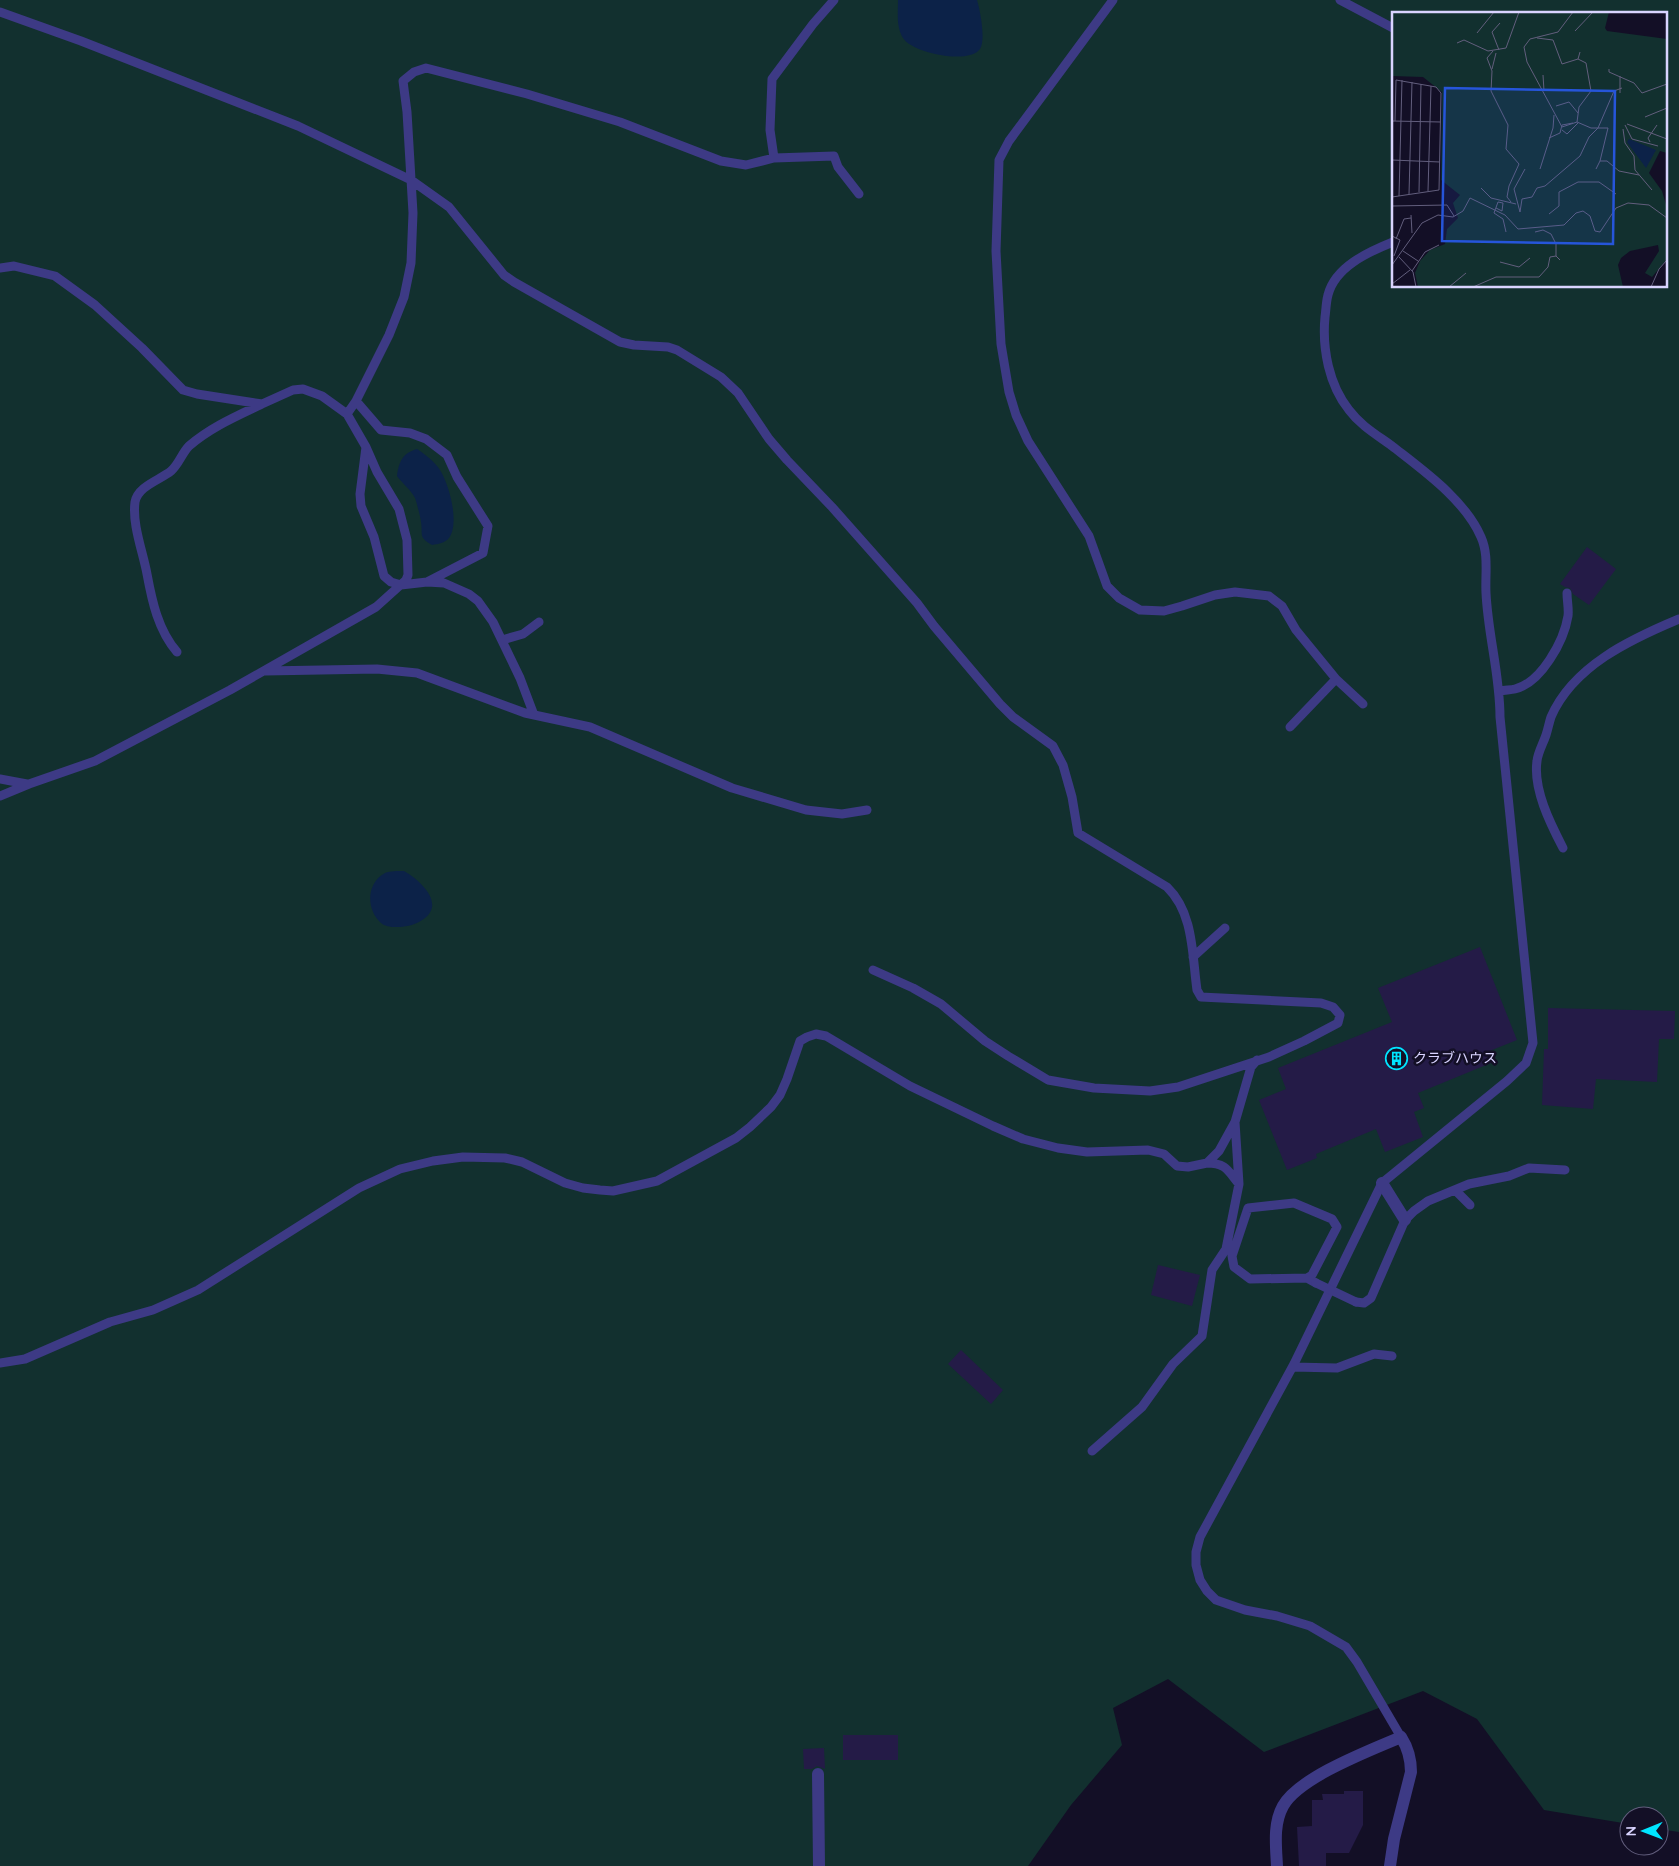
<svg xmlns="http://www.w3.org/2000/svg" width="1679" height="1866" font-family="Quicksand,'Noto Sans JP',sans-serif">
<rect width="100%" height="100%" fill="#130f26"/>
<!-- green -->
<path fill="#12302f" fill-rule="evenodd" d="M 0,0 L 1679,0 L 1679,1832 L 1659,1829 L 1659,1816 L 1629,1816 L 1629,1824 L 1544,1810 L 1477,1719 L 1423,1691 L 1264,1752 L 1168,1679 L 1113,1708 L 1122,1745 L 1071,1805 L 1028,1866 L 0,1866 ZM 1393,14 L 1665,14 L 1665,286 L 1393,286 Z"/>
<!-- water -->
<path fill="#0c2248" d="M 898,0 L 977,0 C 980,10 986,40 980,49 C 969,65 912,53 903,38 C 896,26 898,13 898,0 Z
M 417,449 C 426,455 435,462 440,470 C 449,484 460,523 449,538 C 445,543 438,544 432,545 C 418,537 423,535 421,522 C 421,519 416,500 415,498 C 411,490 402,483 397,476 C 399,461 403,453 417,449 Z
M 404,871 C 423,882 448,907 419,922 C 410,927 389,930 381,923 C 366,910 366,883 385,873 C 390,871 398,871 404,871 Z"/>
<!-- building -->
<path fill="#241b47" d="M 1587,547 L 1616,569 L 1589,605 L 1573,594 L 1570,588 L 1565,587 L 1560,584 Z
M 1480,947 L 1517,1040 L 1487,1052 L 1491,1063 L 1418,1093 L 1424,1108 L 1414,1112 L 1423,1137 L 1385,1152 L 1376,1129 L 1316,1154 L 1317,1158 L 1287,1170 L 1259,1100 L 1286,1089 L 1278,1068 L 1392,1022 L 1378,988 Z
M 1548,1008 L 1675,1011 L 1674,1039 L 1659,1039 L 1657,1082 L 1596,1079 L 1593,1109 L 1542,1105 L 1544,1049 L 1548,1049 Z
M 1158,1265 L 1200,1275 L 1192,1306 L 1151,1295 Z
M 961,1350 L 1003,1390 L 991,1404 L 948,1364 Z
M 843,1735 L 898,1735 L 898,1760 L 843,1760 Z
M 824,1748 L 825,1769 L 817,1766 L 812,1769 L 804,1769 L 803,1749 Z
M 1344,1791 L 1363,1791 L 1363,1825 L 1349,1853 L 1326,1853 L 1326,1866 L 1299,1866 L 1297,1827 L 1312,1826 L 1312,1800 L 1323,1800 L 1322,1794 L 1344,1794 Z"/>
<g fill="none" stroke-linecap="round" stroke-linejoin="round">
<!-- service -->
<path stroke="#3d3a85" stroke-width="9" d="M 834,0 L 813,24 L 772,79 L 770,130 L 774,158 L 834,156 L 838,167 L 859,194
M 1113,0 L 1009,141 L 999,160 L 996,251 L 1001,344 L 1009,392 L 1016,415 L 1028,441 L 1089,536 L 1107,586 L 1119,598 L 1140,610 L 1164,611 L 1182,606 L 1215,595 L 1235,592 L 1269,596 L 1282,606 L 1296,630 L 1336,679 L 1363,704
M 1340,0 L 1393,28
M 0,12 L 81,41 L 298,126 L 411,180 L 449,207 L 504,275 L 514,282 L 620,342 L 634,345 L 668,347 L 677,350 L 721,377 L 738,393 L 769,439 L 787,460 L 832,507 L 917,603 L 934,626 L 1000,704 L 1013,717 L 1053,746 L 1063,765 L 1072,797 L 1078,833 L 1167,887 C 1194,913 1192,955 1197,990 L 1201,997 L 1321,1003 L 1333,1007 L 1340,1015 L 1338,1023 L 1304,1041 L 1269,1057 L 1178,1087 L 1150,1091 L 1094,1088 L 1048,1080 L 1008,1056 L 985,1041 L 941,1004 L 913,988 L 873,970
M 1393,242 C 1368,252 1335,267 1328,295 C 1326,302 1326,310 1325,317 C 1322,349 1329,385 1349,410 C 1361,426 1377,435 1392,446 C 1424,471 1465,500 1481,537 C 1489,555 1485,574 1486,593 C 1488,635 1500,675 1500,717 L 1533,1043 L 1526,1063 L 1507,1081 L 1382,1183 L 1294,1364 L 1200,1537 L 1196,1552 L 1196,1565 L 1200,1580 L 1207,1591 L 1216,1600 L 1245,1610 L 1277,1616 L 1310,1626 L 1346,1647 L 1357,1662 L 1401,1737
M 0,268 L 14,266 L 55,276 L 95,305 L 142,348 L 183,390 L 197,394 L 262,404 L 293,390 L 303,389 L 322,396 L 347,414 L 366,447 L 377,472 L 399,509 L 407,540 L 408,575 L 406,580 L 376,607 L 230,690 L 95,761 L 29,784 L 0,796
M 356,401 L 381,430 L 410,433 L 426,439 L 447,455 L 457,477 L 488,526 L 483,553 L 427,582
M 347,414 L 356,401 L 389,335 L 404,297 L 411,263 L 413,213 L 407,112 L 403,81 L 414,72 L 426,68 L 527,94 L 620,122 L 721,161 L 746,165 L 774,158
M 366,447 L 360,494 L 361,506 L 374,537 L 384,576 L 391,582 L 401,585 L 427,582 L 444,583 L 469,594 L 478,601 L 493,622 L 520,678 L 534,715
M 502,640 L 523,634 L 539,622
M 177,652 C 158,630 152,601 147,574 C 143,552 132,525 135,502 C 138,486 160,480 171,471 C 179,464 182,453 189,446 C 211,427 237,416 262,404
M 265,671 L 377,669 L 417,673 L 525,713 L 590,727 L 732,788 L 806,810 L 842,814 L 867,810
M 1500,691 C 1505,690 1511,690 1515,689 C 1541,683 1564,641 1568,616 C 1569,609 1567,601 1567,593
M 1290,727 L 1336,679
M 0,779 L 27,784
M 1563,848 C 1550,823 1533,789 1537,761 C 1538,752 1543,744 1546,735 C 1548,729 1549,723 1551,717 C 1573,666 1631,639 1679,619
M 1193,957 L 1225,928
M 1207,1163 C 1226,1163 1228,1171 1239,1184
M 1455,1190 L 1470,1205
M 1307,1278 L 1312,1275 L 1337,1227 L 1332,1219 L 1294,1203 L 1248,1208 L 1232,1256 L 1234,1267 L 1250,1279 L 1307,1278 L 1316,1283
M 1356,1302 L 1364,1303 L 1371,1298 L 1405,1220 L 1414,1211 L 1428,1201 L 1469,1184 L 1509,1176 L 1529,1168 L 1565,1170
M 0,1363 L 25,1359 L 110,1322 L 153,1310 L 198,1290 L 359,1188 L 400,1169 L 433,1161 L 463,1157 L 505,1158 L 522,1162 L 565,1183 L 583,1188 L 600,1190 L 613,1191 L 657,1181 L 736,1138 L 750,1127 L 771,1107 L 780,1095 L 787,1079 L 800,1041 L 807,1037 L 816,1034 L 826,1036 L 910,1086 L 993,1126 L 1023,1139 L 1058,1148 L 1087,1152 L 1148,1150 L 1164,1154 L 1177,1166 L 1188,1167 L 1207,1163 L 1219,1151 L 1235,1122
M 1293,1367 L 1337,1368 L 1374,1354 L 1392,1356
M 1092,1451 L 1142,1407 L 1173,1364 L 1202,1336 L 1212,1270 L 1226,1249 L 1239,1184 L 1235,1122 L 1251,1067 L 1257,1060"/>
<!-- minor -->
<path stroke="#3d3a85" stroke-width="12" d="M 1382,1183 L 1405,1220
M 818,1774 L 819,1866
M 1277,1866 C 1276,1846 1273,1824 1283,1806 C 1299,1777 1371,1750 1401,1737 C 1408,1748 1411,1758 1411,1772 L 1394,1839 L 1390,1866"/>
<!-- service-bridge -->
<path stroke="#3d3a85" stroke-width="9" d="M 1316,1283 L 1356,1302"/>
</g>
<!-- icons -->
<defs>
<symbol id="building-ring" viewBox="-11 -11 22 22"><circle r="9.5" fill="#130f26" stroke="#00e5ff" stroke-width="1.5"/><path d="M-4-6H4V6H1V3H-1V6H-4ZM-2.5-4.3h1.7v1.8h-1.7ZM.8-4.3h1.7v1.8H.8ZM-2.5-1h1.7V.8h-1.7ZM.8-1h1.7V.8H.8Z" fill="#00e5ff"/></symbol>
</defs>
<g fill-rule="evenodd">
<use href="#building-ring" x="1384" y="1046" width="25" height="25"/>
</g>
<g text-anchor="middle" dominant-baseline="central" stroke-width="5" stroke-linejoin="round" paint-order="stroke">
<!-- poi labels -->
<g font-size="14" fill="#d9d4ff" stroke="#130f26" text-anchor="start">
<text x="1413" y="1058">クラブハウス</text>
</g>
</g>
<!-- overview -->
<g transform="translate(1392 12)">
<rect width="275" height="275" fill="#130f26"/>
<path d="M 0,0 L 217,0 L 213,16 L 215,19 L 275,27 L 275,141 L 268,139 L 257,161 L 270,179 L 275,196 L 275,247 L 260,265 L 253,261 L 267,239 L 266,233 L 238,239 L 229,246 L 226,253 L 231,275 L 26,275 L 23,261 L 28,249 L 38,238 L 53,232 L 55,217 L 66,206 L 61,191 L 68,183 L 49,168 L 50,80 L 31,65 L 0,64 Z" fill="#12302f"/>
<path d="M 237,127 L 264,138 L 254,156 L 235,130 Z" fill="#0c2248"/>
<path fill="none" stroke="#625e7d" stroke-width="1" d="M 181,0 L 166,20 L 138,27 L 132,35 L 135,50 L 170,115 L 185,110 L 187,95 L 199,79 L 194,51 L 186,47M 183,19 L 201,0M 85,21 L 102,0M 145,26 L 161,28 L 170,52 L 186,47 L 188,40M 65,31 L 72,28 L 96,39 L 114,36 L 127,0M 107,38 L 100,20 L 108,11M 101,39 L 95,46 L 100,59 L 99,79 L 116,113 L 114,137 L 127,152 L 117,174 L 115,185 L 119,190M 100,57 L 104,41M 217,57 L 217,60 L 242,71 L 250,81 L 275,72M 151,63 L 152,79M 228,64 L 228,81M 164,94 L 177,90 L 186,101M 253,105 L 275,96M 0,109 L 49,110M 185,110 L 199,116 L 216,116 L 208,149M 235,112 L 275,127M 233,113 L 240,127 L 266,134M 231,117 L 233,131 L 242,144 L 243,158 L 260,178M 170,118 L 175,122 L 186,111M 157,126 L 168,121 L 170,113 L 181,111M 258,130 L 256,126 L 265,113M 0,148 L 48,150M 133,157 L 122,177 L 128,200 L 130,187 L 140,185 L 145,176 L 153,174 L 188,144 L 197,125 L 206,116 L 222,79 L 230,76M 148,157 L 161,116 L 162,103M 204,157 L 208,149 L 215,149 L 227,159 L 247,163M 89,176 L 99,186 L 124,192M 36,179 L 39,74M 27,180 L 29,72M 17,182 L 20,70M 7,184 L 10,68M 0,185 L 47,178 L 49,81 L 44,75 L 4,68 L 3,109M 0,194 L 55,193 L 62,204M 104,196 L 110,199 L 111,191 L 106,190 L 102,201 L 111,207 L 114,220M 157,202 L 167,194 L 167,180 L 186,170 L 207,170 L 224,182M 19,203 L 20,221M 143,220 L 151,218 L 159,222 L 164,232 L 164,244M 0,224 L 8,228 L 2,244M 4,227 L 12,207 L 19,206M 11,239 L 26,249M 7,245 L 21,260 L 24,275M 108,250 L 127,255 L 138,246M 0,253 L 30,211 L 46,203 L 61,205 L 71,199 L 78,186 L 113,203 L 126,217 L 172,213 L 184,201 L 191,199 L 198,204 L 203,219 L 208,220 L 224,196 L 236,191 L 257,193 L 275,206M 20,259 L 33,240 L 47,233M 0,272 L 18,258M 57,275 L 74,261M 81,275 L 104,265 L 147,265 L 156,255 L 158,245 L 164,244 L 168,248M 259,275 L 267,257 L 275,248"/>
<path fill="#2655da" fill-opacity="0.15" stroke="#2655da" stroke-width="2.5" d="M 53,76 L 223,79 L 221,232 L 50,229 Z"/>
<rect width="275" height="275" fill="none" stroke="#d9d4ff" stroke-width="2.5"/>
</g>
<!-- north arrow -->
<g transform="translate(1644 1831) rotate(269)"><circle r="24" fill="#130f26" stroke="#625e7d"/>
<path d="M0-4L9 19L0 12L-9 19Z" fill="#00e5ff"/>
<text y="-8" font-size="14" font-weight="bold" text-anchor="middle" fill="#d9d4ff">N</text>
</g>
</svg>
